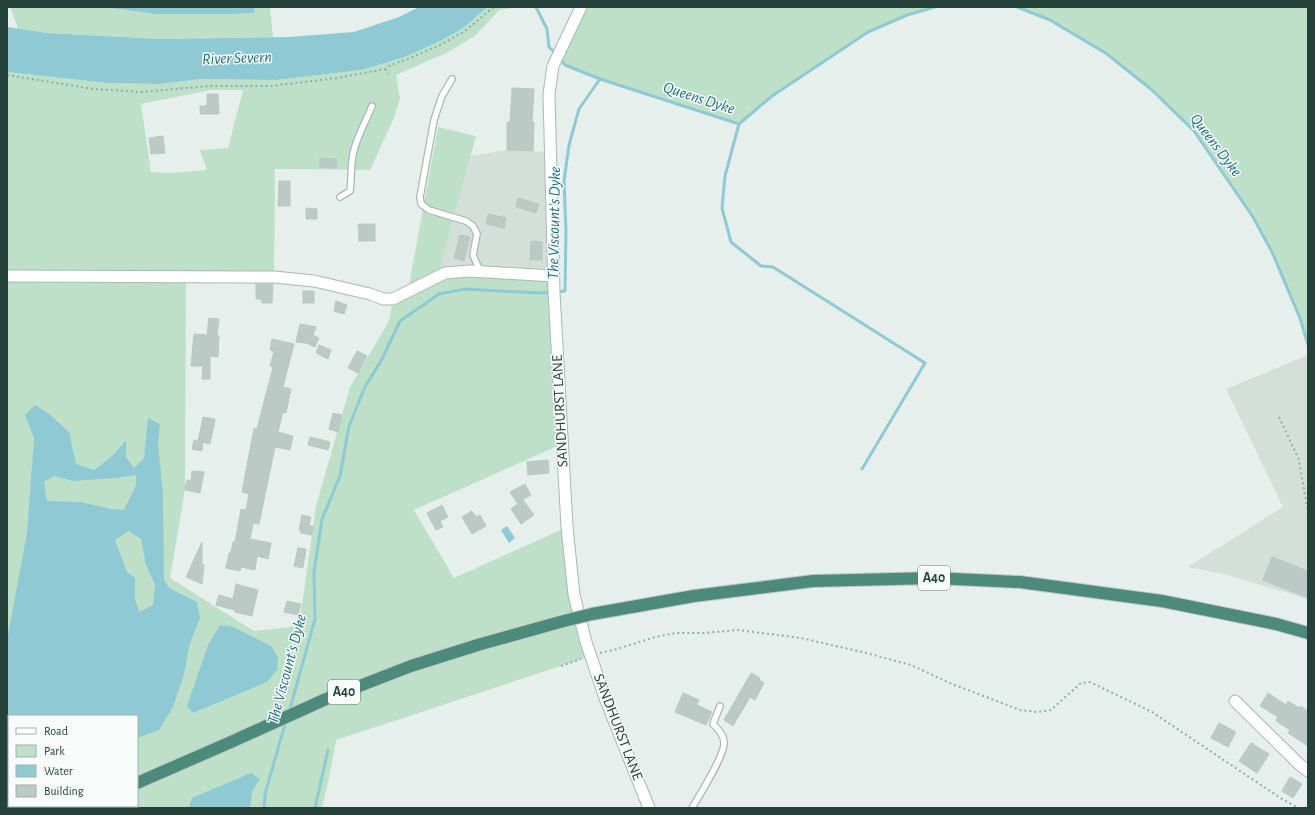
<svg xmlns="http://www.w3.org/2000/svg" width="1315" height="815" font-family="'Alegreya Sans',sans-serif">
<rect width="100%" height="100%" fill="#e6efeb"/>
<!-- built -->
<path fill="#d4dfda" d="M 507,150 L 550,152 L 553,276 L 437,277 L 471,156 Z
M 1308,355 L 1308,599 L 1224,574 L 1188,567 L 1283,507 L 1226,389 Z"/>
<!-- green -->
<path fill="#bfe0c8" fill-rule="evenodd" d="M 10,7 L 104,7 L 156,14 L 235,14 L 253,13 L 255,7 L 270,7 L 273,37 L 160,39 L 47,33 L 18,29 Z
M 488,7 L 517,7 L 499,10 L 475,36 L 446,53 L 396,75 L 400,98 L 394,118 L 370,170 L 275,169 L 274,277 L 186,276 L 185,489 L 170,578 L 254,631 L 299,626 L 316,506 L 350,387 L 389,321 L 393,299 L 408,291 L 438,127 L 476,136 L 438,276 L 445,273 L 553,276 L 562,444 L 414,510 L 454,578 L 567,527 L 574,595 L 591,656 L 336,740 L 330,773 L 322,808 L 7,808 L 7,72 L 108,83 L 160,84 L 201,79 L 276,80 L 361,70 L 402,58 L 463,28 ZM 211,90 L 243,90 L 228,148 L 200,150 L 207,170 L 169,173 L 151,172 L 141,104 ZM 9,716 L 137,716 L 137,806 L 9,806 Z
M 581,7 L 935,7 L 907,15 L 868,32 L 772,96 L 739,124 L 600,79 L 565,65 L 557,56 Z
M 1017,7 L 1308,7 L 1308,345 L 1300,318 L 1272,252 L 1253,217 L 1194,131 L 1152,90 L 1107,54 L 1050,20 Z"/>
<!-- water -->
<path fill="#8ec9d4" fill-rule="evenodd" d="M 104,7 L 255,7 L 254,13 L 235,14 L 156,14 Z
M 419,7 L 488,7 L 463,28 L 438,42 L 402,58 L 361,70 L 276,80 L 201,79 L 160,84 L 108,83 L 7,72 L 7,27 L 47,33 L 160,39 L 289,37 L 354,32 L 399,17 Z
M 35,405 L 49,414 L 69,432 L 76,464 L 94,470 L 111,457 L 126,441 L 126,457 L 134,468 L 144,458 L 148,418 L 160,424 L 158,444 L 163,493 L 164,580 L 169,588 L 197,602 L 200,618 L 190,643 L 183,678 L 173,707 L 159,730 L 137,738 L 137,716 L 9,716 L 9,776 L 7,775 L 7,640 L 27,533 L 34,438 L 25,415 ZM 136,475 L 136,485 L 124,510 L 111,509 L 81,502 L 47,501 L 44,482 L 54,476 L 73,481 L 116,478 ZM 129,531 L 141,539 L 146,565 L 155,585 L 153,605 L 139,612 L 135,599 L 135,578 L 127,572 L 115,540 Z
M 507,526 L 515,538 L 509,543 L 501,530 Z
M 220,625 L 233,627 L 271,646 L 278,657 L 277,670 L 267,682 L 193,713 L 187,706 L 208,645 Z
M 251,773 L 260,779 L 252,792 L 250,808 L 189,808 L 192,798 Z"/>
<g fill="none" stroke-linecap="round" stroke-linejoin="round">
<!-- stream -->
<path stroke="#8ec9d4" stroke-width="3" d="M 536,7 L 547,29 L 549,47 L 556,54
M 1017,7 L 1050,20 L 1107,54 L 1152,90 L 1194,131 L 1253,217 L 1272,252 L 1300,318 L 1308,345
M 559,58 L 565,65 L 600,79 L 739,124 L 772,96 L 868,32 L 907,15 L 935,7
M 739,124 L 725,176 L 722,208 L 731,242 L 761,266 L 773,267 L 925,363 L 862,469
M 289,712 L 315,619 L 314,572 L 322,519 L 340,476 L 349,426 L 365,387 L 382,359 L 400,321 L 439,294 L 465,289 L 538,293 L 565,291 L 566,231 L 564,181 L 569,145 L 579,109 L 600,79
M 264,808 L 265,794 L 286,721
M 315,808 L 328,750"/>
</g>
<!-- building -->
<path fill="#bbcac4" stroke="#b8c9c2" d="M 512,88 L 534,89 L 532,122 L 534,122 L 533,151 L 507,150 L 507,122 L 510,122 Z
M 207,94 L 218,94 L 219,114 L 200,114 L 200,106 L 207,106 Z
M 163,136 L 165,153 L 151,154 L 149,138 Z
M 320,158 L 337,159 L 336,168 L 320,167 Z
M 279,181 L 290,181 L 290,206 L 278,206 Z
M 518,198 L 539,204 L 536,213 L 516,207 Z
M 306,208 L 317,209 L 317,219 L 306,219 Z
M 488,214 L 506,218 L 504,228 L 486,224 Z
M 358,224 L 375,224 L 375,241 L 359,241 Z
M 460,235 L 470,237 L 464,261 L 454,258 Z
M 531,241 L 542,242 L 542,260 L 530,260 Z
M 256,284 L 273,284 L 272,303 L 262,303 L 261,299 L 256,299 Z
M 303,291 L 314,291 L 314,303 L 303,303 Z
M 336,301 L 347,305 L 344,314 L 334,311 Z
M 209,318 L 219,319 L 217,336 L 219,336 L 218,357 L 210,356 L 210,379 L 202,379 L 203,366 L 191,366 L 194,334 L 207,335 Z
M 300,324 L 316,327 L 313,335 L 319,338 L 315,347 L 306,343 L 296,342 Z
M 272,339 L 294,344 L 283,387 L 291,389 L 286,413 L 283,412 L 278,432 L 293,436 L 290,450 L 275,447 L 259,524 L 253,523 L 250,539 L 271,543 L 268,559 L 257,556 L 255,570 L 241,567 L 240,571 L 226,568 L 229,553 L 231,553 L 233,542 L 235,542 L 241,509 L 246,510 L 249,494 L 242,492 L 254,428 L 257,429 L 273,367 L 270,366 L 274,351 L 270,350 Z
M 319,345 L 331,350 L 328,359 L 316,353 Z
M 357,351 L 367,356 L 358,373 L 348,368 Z
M 333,413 L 342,415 L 338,432 L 329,429 Z
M 203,417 L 215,419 L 210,444 L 198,441 Z
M 310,437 L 330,442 L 328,450 L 308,445 Z
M 194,440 L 203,442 L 202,451 L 192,449 Z
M 548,460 L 549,473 L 528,475 L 527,462 Z
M 192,471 L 204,472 L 200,493 L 185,490 L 187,480 L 191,481 Z
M 525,484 L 531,495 L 517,503 L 510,492 Z
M 523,500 L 534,515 L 521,524 L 511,509 Z
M 442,505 L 448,517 L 440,521 L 443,527 L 436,530 L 427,513 Z
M 472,511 L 476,517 L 480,515 L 486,526 L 472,534 L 462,517 Z
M 302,515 L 311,517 L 309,526 L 313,526 L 312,535 L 301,533 L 301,531 L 299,530 Z
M 202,542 L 202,565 L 204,565 L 202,584 L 186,577 Z
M 298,548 L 306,549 L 303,568 L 294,566 Z
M 1272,557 L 1308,571 L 1308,598 L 1263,580 Z
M 236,584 L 258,590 L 252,616 L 235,612 L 235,610 L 216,605 L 219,595 L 233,599 Z
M 287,601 L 301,604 L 298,615 L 284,612 Z
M 751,673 L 760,678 L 759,680 L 764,683 L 755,700 L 750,697 L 733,726 L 724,720 Z
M 683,693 L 699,700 L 697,705 L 712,712 L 706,725 L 675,712 Z
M 1268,693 L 1286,705 L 1288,701 L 1299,708 L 1300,706 L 1308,711 L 1308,746 L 1288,733 L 1290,730 L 1276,721 L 1278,717 L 1260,706 Z
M 1219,723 L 1236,732 L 1228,747 L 1211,738 Z
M 1251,743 L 1269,754 L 1257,773 L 1239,761 Z
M 1290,777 L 1302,784 L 1293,798 L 1282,791 Z"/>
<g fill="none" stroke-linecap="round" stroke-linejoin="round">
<defs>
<path id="service" d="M 452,79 L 442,96 L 434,120 L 420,197 L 421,204 L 429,210 L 466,221 L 473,226 L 477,234 L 473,255 L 480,271
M 340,197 L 350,191 C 352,178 350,164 354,150 C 358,135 366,121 372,106
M 692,808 C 699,796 725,755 724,743 C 724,735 718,729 713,724 L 720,706"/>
<path id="minor" d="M 581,7 L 553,66 L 549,94 L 554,292 L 567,527 L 574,595 L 586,642 L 605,698 L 649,808
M 7,276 L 274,277 L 314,281 L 370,294 L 383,299 L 393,299 L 445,273 L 470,271 L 553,276
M 1235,701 L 1300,765 L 1308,771"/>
<path id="trunk" d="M 592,614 L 694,596 L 813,581 L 934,578 L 1020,582 L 1162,601 L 1276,624 L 1308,633
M 137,783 L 231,742 L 326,699 L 411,666 L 481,644 L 560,622
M 78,808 L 82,806"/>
</defs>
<!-- service casing -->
<use href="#service" stroke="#a8b8b2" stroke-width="8"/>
<!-- minor casing -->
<use href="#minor" stroke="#a8b8b2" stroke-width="13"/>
<!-- trunk casing -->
<use href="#trunk" stroke="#c2cac8" stroke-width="14"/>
<!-- path -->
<path stroke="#86b3a5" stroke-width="2" stroke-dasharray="2 3" stroke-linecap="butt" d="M 385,69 L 388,74
M 7,75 L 94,89 L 142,92 L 209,86 L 271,86 L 337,78 L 385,69 L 391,65 L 410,58 L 442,44 L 465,31 L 494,7
M 1279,417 L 1299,460 L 1308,513
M 600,653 L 617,649 L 655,637 L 676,633 L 704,633 L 738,630 L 801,638 L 866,653 L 911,665 L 952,684 L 1020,710 L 1037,712 L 1051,710 L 1081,683 L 1090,682 L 1152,712 L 1279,797 L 1298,808
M 561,666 L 581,659"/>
<!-- service -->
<use href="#service" stroke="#fff" stroke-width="5.5"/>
<!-- minor -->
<use href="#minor" stroke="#fff" stroke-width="11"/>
<!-- trunk -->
<use href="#trunk" stroke="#4c8a7c" stroke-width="12"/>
<defs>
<path id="trunk-bridge" d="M 560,622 L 592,614"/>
</defs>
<!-- trunk-bridge casing -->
<use href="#trunk-bridge" stroke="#c2cac8" stroke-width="14" stroke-linecap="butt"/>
<!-- trunk-bridge -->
<use href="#trunk-bridge" stroke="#4c8a7c" stroke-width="12"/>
</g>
<g text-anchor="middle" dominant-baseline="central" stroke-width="3" stroke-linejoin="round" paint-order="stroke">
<!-- shield labels -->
<g fill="#f7fbf9" stroke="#637a73" stroke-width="1">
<rect x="918" y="566" width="32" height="24" rx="3"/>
<rect x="328" y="680" width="32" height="24" rx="3"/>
</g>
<g font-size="14" font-weight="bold" fill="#24423a">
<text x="934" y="578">A40</text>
<text x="344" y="692">A40</text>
</g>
<!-- street labels -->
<g font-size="15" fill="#24423a" stroke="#f7fbf9">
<text transform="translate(560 411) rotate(-93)">SANDHURST LANE</text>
<text transform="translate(618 727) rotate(69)">SANDHURST LANE</text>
</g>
<!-- water labels -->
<g font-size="16" font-style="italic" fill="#1c6f80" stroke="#f7fbf9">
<text transform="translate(237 58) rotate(-2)">River Severn</text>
<text transform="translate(699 98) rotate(18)">Queens Dyke</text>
<text transform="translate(1216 145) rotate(53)">Queens Dyke</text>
<text transform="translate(554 223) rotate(-89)">The Viscount's Dyke</text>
<text transform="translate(287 669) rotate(-75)">The Viscount's Dyke</text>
</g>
</g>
<!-- border -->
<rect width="1315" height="815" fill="none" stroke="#24423a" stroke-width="16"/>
<!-- legend -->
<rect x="8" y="715" width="130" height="92" fill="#f7fbf9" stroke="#a3b1ad"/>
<rect x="16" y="728" width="20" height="6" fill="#ffffff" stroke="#a3b1ad"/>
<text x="44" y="735" font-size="12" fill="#24423a">Road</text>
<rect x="16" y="745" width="20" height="12" fill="#bfe0c8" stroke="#a3b1ad"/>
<text x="44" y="755" font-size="12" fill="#24423a">Park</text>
<rect x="16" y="765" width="20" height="12" fill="#8ec9d4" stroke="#a3b1ad"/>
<text x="44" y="775" font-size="12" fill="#24423a">Water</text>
<rect x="16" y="785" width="20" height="12" fill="#bbcac4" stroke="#a3b1ad"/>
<text x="44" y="795" font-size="12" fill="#24423a">Building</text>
</svg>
